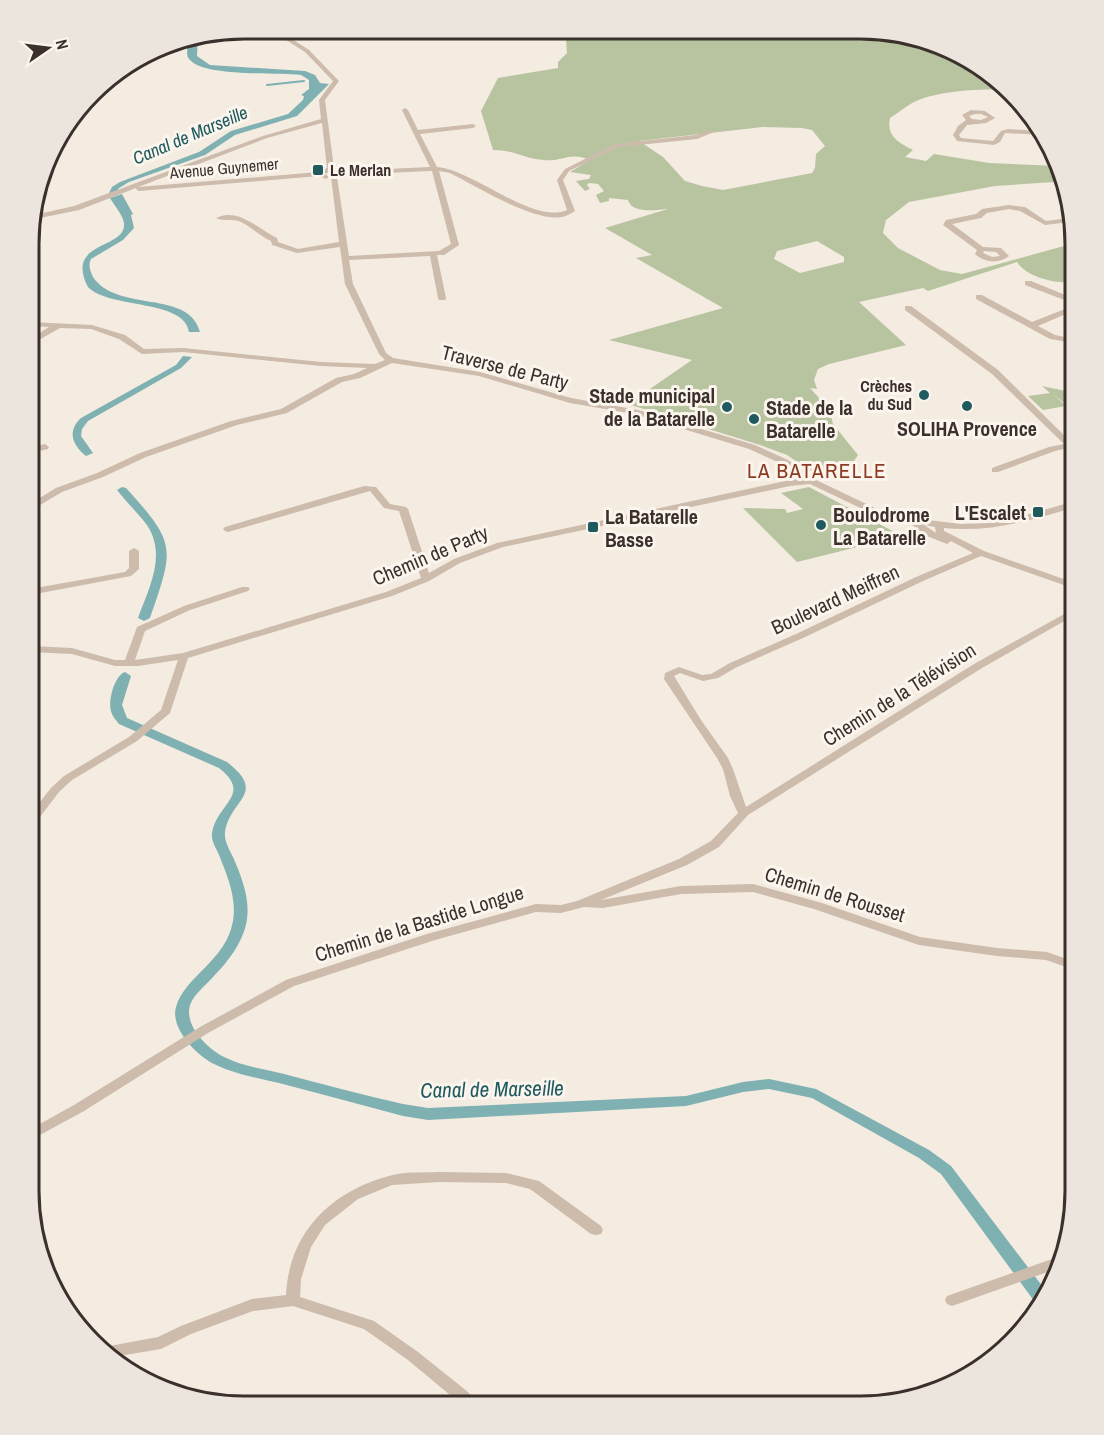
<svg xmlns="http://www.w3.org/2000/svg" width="1104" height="1435" font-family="'Archivo Narrow',sans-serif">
<rect width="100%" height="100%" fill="#f4ebe1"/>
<!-- green -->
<path fill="#b8c4a0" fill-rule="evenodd" d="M 452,29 L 888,30 L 973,65 L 970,66 L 997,80 L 1005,90 C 981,88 936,91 914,102 C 906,106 898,113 890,118 C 886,136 899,143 913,150 L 905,157 L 926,161 L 934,154 L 989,163 L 1057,166 L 1062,188 L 1054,182 L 995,186 L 909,202 L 886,220 L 883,233 L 898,248 L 940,270 L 962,274 L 1075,243 L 1075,282 C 1057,284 1027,278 1017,262 L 928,291 L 923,288 L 859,302 L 906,345 L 829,364 L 818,369 L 814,380 L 817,389 L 810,388 L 829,409 L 833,424 L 858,455 L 848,470 L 821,478 L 787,455 L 760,445 L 628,404 L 692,360 L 609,340 L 723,308 L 636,258 L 652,255 L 605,228 L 668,209 C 656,210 632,214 628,200 L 609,198 L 609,201 L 600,203 L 596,195 L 604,191 L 598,184 L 589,183 L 587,185 L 590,189 L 585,191 L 576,181 L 589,179 L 591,175 L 570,172 L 590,160 C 570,151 563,162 544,160 C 525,159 515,150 493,150 L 481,111 L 498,78 L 558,68 L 558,62 L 567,53 L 566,39 L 528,38 L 457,32 ZM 763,127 L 802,128 L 812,130 L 825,146 L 816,154 L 815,168 L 812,173 L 723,190 L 702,186 L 685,181 L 663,157 L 639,141 ZM 817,241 L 844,257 L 844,262 L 800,273 L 774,259 L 777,251 Z
M 1042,386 L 1075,393 L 1075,412 L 1053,394 L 1066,406 L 1043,410 L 1028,396 L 1050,393 Z
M 809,487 L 902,536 L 797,562 L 743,508 L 785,509 L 787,513 L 803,509 L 781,493 Z"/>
<!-- water -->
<path fill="#7fb0b2" d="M 198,36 L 197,56 L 210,65 L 305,71 L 315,75 L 320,83 L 329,84 L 297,116 L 235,135 L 205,155 L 129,182 L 119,188 L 116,192 L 109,193 L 112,187 L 120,182 L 199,152 L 231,131 L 288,114 L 303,100 L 304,96 L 301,95 L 309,89 L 309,80 L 301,75 C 277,72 205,77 190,60 C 184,55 189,44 189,38 Z
M 122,194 L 133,214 L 131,215 L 134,228 L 123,240 L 91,259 C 88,265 90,271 93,277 C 117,313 189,289 200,332 L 189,332 C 185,299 109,309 88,287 C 64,240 127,250 124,223 C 123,215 114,205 110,198 Z
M 183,356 L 192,357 L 181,368 L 88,421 L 82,429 L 81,436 L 93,453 L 86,456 C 72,445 67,431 81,418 L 176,365 Z"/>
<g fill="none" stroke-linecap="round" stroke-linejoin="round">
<!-- stream -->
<path stroke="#7fb0b2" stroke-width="2" d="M 267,85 L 304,81"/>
<!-- canal -->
<path fill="#7fb0b2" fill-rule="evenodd" d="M 122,487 L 126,488 C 177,544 174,548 150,618 L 144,621 L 138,618 C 149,588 167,555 147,525 C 138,513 126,502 117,490 Z
M 125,672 L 131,676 L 122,705 L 127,718 L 227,762 C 268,794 230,799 225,832 C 224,841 229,849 233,857 C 241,876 250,897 247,919 C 244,941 228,962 213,977 C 206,985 194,994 190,1005 C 184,1025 206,1047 222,1056 C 241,1066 263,1069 284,1074 C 323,1084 363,1095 403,1104 L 428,1108 L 686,1096 L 743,1082 L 769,1079 L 816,1089 L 929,1150 L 951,1166 L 1046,1291 L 1041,1306 L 1037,1305 L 941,1174 L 919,1158 L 812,1098 L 769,1089 L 743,1092 L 686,1106 L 428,1120 L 403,1116 C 362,1105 321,1094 279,1083 C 258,1078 234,1074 214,1064 C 196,1055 170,1028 176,1007 C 185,976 226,961 233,921 C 237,898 227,875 219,855 C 216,848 211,841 212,833 C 217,803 253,795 219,768 L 119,724 C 116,720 112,716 111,711 C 108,701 114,676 125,672 Z"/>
<!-- street -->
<path fill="#cdbbac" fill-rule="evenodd" d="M 275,29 L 281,29 L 284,34 L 309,50 L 339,81 L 325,100 L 334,168 L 343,171 L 430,167 L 402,110 L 405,108 L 408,110 L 418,130 L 473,124 L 476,126 L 473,128 L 420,134 L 437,167 C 474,170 533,225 567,210 L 557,180 L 565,169 L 615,144 L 696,135 L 711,130 L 714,132 L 697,139 L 618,147 L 569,171 L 563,180 L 575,211 C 571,213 567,216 562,217 C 533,222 476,186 450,173 L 439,171 L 459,245 L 444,255 L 437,255 L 446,298 L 445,300 L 439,300 L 438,298 L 430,256 L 349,260 L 353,284 L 386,353 L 393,358 L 480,372 L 571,398 L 638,410 L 755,445 L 788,460 L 814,479 L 879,510 L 903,517 L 961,524 L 990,523 L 1016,518 L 1075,501 L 1075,507 C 1032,520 990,533 944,528 L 944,531 L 984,551 L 1075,583 L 1075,589 L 981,556 L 923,581 L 803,638 L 737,667 L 718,678 L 703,681 L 680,673 L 674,676 L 701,720 L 728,758 L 733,769 L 746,807 L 974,664 L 1075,608 L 1075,615 L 982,668 L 748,815 L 719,847 L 687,865 L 601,900 L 681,886 L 753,884 L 822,903 L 920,937 L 997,948 L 1047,952 L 1075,962 L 1075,970 L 1046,960 L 997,956 L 919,945 L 814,909 L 753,892 L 681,894 L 603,908 L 584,907 L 561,913 L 536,912 L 435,940 L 294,986 L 208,1033 L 84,1111 L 29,1141 L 29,1130 L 74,1105 L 200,1027 L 286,980 L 427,934 L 536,904 L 561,905 L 577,901 L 679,859 L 711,841 L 738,813 L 730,796 L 723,769 L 717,758 L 664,679 L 665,673 L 679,667 L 702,675 L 711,674 L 730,663 L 796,634 L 916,577 L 973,553 L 951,541 L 947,544 L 927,536 L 911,524 L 873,514 L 810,484 L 790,486 L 503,547 L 460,563 L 429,581 L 392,596 L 188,658 L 170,713 L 137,741 L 72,780 L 59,792 L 33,826 L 29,827 L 29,816 L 51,788 L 64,776 L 129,737 L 161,710 L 178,660 L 138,666 L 115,666 L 72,654 L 30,652 L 30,646 L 72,648 L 115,660 L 125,660 L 137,627 L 184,606 L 242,587 L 248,587 L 250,589 L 248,591 L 190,610 L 145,631 L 135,660 L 183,653 L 386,592 L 421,578 L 399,511 L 384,508 L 370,491 L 228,532 L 225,531 L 223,529 L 225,527 L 364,486 L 376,487 L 390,504 L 406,507 L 408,509 L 429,573 L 454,559 L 497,543 L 790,480 L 803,479 L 782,464 L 749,449 L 634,414 L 570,403 L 479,376 L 392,363 L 360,378 L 342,382 L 287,413 L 237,425 L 146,457 L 103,477 L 62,492 L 30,511 L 30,504 L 56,488 L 97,473 L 140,453 L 231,421 L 281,409 L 336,378 L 354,374 L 367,368 L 321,366 L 183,352 L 142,354 L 119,339 L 91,329 L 60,328 L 30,345 L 30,339 L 49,327 L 30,326 L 30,322 L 92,325 L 125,335 L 144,349 L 183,348 L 321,362 L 375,364 L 385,360 L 379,354 L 345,284 L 340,247 L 297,253 L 272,245 L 271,241 C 260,236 251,227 241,222 C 233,218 224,222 216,218 C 238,207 258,229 277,238 L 278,242 L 298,249 L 339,242 L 331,177 L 334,175 L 337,177 L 349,256 L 439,251 L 451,244 L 432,171 L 430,171 L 342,175 L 331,171 L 325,174 L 329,177 L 326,179 L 319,176 L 139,191 L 137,190 L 136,188 L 79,210 L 30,220 L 30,216 L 74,206 L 263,136 L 321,119 L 319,100 L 333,81 L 305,52 L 280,36 ZM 322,123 L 327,168 L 319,172 L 138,187 L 267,138 ZM 924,525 L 935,527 L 936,533 Z
M 971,110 L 985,111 L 995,118 L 986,123 L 967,125 L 959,135 L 961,138 L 993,141 L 1001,131 L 1008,129 L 1039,131 L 1042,135 L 1005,133 L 1000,142 L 994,145 L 957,141 L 953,135 L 958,126 L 966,120 L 962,115 ZM 975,114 L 981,114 L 988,117 L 981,120 L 972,119 L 969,116 Z
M 1009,205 L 1025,207 L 1046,221 L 1069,218 L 1070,222 L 1045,225 L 1020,211 L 1009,209 L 987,213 L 981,218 L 952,224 L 983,247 L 1001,248 L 1009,256 C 999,264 985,263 975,254 L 977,250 L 943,225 L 946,220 L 976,214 L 982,209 ZM 984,251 L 996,252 L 1000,256 L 992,257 L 983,253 Z
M 1025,281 L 1031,281 L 1075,299 L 1075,304 L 1025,285 Z
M 976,295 L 982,295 L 1032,322 L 1075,305 L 1075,310 L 1038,326 L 1055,335 L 1075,339 L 1075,343 L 1050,339 L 976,299 Z
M 905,306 L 911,306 L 998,370 L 1075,446 L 1075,453 L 1068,448 L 1055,451 L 998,472 L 992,472 L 992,468 L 1049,447 L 1064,444 L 992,374 L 905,310 Z
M 45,444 L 49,447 L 48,449 L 30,453 L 30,447 Z
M 1075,453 L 1075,465 L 1073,470 L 1075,472 L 1075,496 L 1072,495 L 1068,486 L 1072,480 L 1065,470 L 1071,456 Z
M 134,548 L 139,551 L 139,569 L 131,576 L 30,595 L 30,589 L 125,572 L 129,568 L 129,551 Z
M 439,1172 L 506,1173 L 539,1181 L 601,1226 L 603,1230 L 601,1234 L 596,1235 L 591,1234 L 530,1189 L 506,1183 L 439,1182 L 392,1185 L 358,1199 L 325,1225 L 311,1247 L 301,1279 L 300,1297 L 374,1321 L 418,1352 L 468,1392 L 478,1405 L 462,1405 L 408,1360 L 364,1329 L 293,1306 L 253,1311 L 191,1334 L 161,1349 L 113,1357 L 104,1347 L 158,1337 L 181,1326 L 252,1299 L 286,1295 C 289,1233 330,1192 389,1176 C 404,1171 423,1173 439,1172 Z
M 1055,1258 L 1057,1259 L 1053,1270 L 952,1306 L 947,1304 L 945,1300 L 947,1296 Z"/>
</g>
<!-- markers -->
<g fill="#1f5a5e" stroke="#fbf5ee" stroke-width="2">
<rect x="312" y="164" width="12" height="12" rx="3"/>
<circle cx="924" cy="395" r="6"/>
<circle cx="967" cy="406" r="6"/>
<circle cx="727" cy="407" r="6"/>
<circle cx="754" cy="419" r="6"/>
<rect x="1032" y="506" width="12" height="12" rx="3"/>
<circle cx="821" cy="525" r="6"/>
<rect x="587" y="521" width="12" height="12" rx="3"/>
</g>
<g text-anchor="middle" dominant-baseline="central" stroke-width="6" stroke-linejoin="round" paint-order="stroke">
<!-- far-street labels -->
<g font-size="16" fill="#3b302b" stroke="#fbf5ee">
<text transform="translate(224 168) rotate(-5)">Avenue Guynemer</text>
</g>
<!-- far-poi labels -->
<g font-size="16" font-weight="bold" fill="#3b302b" stroke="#fbf5ee" text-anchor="start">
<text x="330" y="170">Le Merlan</text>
<text x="912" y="386" text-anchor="end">Crèches<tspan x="912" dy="18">du Sud</tspan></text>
</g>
<!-- far-water labels -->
<g font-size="18" font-style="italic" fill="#1f5a5e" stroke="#fbf5ee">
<text transform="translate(190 135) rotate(-23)">Canal de Marseille</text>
</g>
<!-- street labels -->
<g font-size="20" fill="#3b302b" stroke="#fbf5ee">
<text transform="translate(505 367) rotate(14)">Traverse de Party</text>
<text transform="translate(430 555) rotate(-23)">Chemin de Party</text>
<text transform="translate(835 599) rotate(-25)">Boulevard Meiffren</text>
<text transform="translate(899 694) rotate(-32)">Chemin de la Télévision</text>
<text transform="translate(835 894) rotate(17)">Chemin de Rousset</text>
<text transform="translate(419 923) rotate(-17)">Chemin de la Bastide Longue</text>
</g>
<!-- poi labels -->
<g font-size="20" font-weight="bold" fill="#3b302b" stroke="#fbf5ee" text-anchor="start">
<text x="715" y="395" text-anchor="end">Stade municipal<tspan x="715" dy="23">de la Batarelle</tspan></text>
<text x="766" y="407">Stade de la<tspan x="766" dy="23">Batarelle</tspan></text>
<text x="967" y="428" text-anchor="middle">SOLIHA Provence</text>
<text x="1026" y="512" text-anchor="end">L'Escalet</text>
<text x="833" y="514">Boulodrome<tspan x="833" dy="23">La Batarelle</tspan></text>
<text x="605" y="516">La Batarelle<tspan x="605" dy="23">Basse</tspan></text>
</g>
<!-- neighbourhood labels -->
<g font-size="21" letter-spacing="1.5" fill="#8c3b22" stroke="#fbf5ee">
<text x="817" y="470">LA BATARELLE</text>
</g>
<!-- water labels -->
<g font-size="21" font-style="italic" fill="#1f5a5e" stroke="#fbf5ee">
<text transform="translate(492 1089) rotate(-1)">Canal de Marseille</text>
</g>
</g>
<!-- crop -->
<path d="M0 0H1104V1435H0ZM244 39H860A205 205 0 0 1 1065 244V1191A205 205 0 0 1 860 1396H244A205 205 0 0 1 39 1191V244A205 205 0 0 1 244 39Z" fill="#ece5de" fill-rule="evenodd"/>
<path fill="none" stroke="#3b302b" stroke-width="3" d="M244 39H860A205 205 0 0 1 1065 244V1191A205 205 0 0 1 860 1396H244A205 205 0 0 1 39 1191V244A205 205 0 0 1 244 39Z"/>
<!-- north arrow -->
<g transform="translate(48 48) rotate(76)" stroke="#fbf5ee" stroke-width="4.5" paint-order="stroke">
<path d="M0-4.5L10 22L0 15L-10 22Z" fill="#3b302b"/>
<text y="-9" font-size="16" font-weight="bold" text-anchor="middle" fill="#3b302b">N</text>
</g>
</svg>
